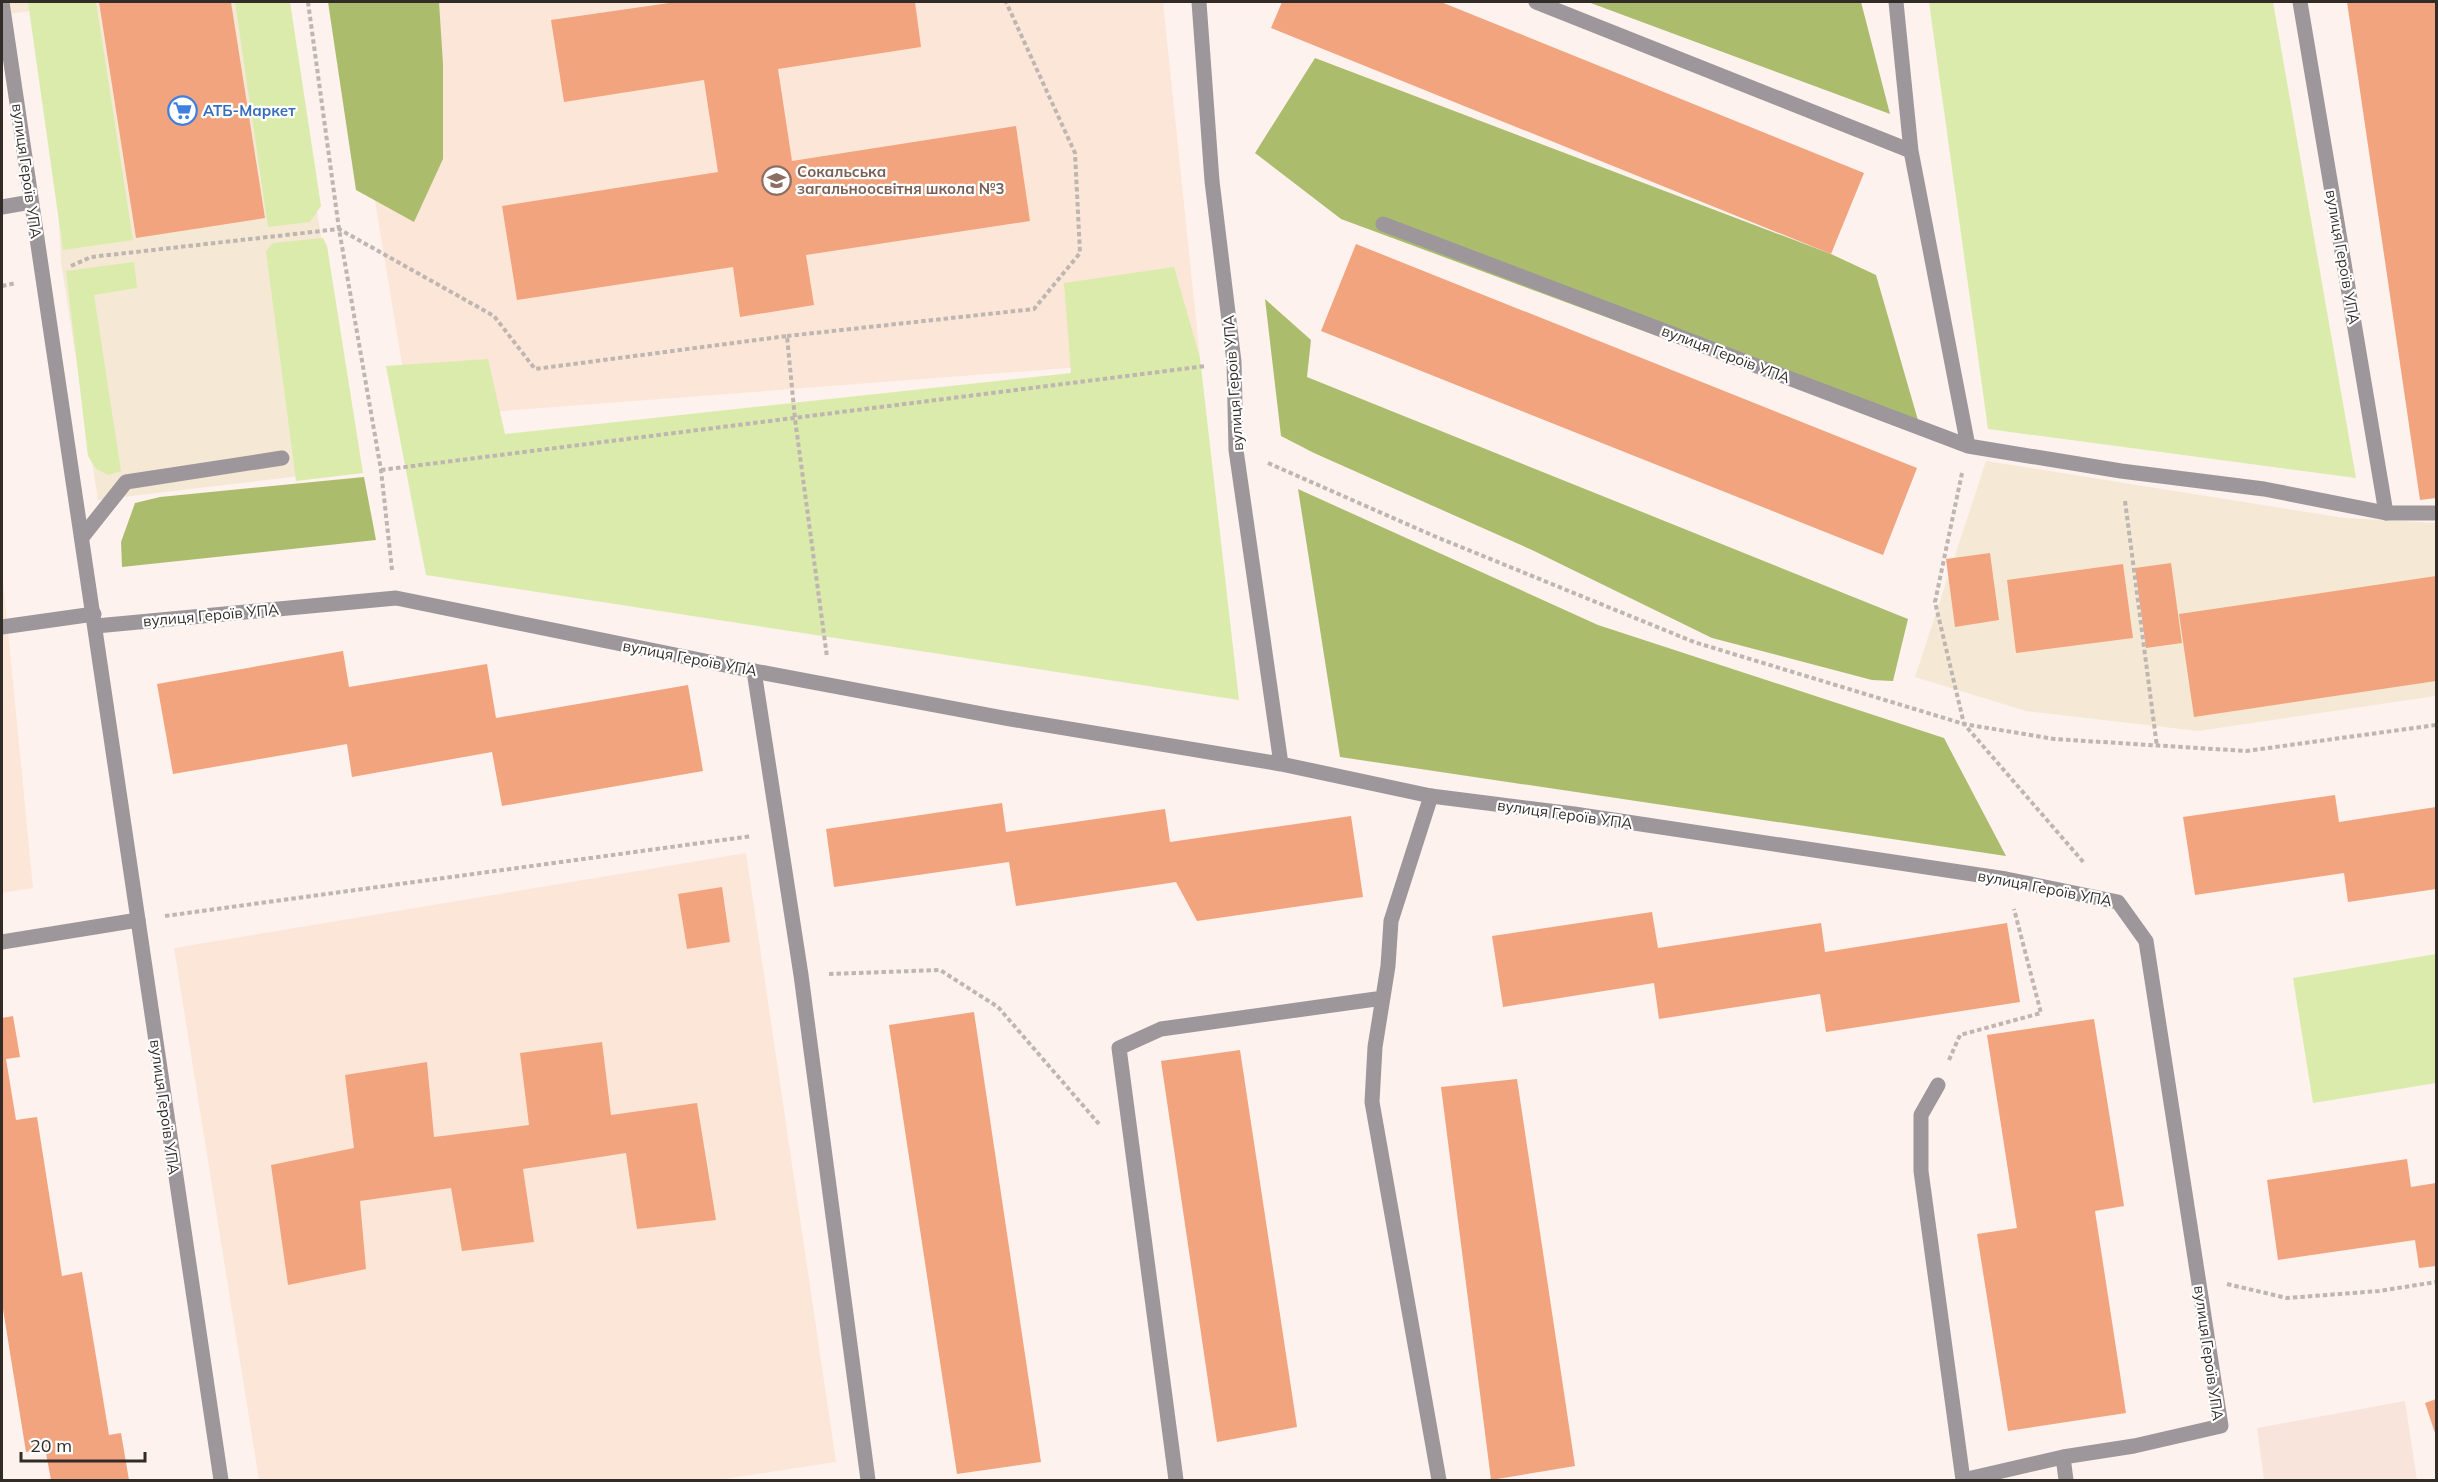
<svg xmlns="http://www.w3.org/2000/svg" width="2438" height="1482" font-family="Mulish,sans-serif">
<rect width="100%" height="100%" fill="#fdf2ed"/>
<!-- commercial -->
<path fill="#f5e9d5" d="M 2,2 L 283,2 L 359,469 L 98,500 L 61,262 L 57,185 L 30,11 L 2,15 Z
M 1986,461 L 2345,518 L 2436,523 L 2436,696 L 2198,731 L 2026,711 L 1915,677 Z"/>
<!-- built -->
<path fill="#f8e4db" d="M 2405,1401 L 2417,1480 L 2264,1480 L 2257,1428 Z"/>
<!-- education -->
<path fill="#fce6d8" d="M 342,2 L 1163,2 L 1200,358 L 411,418 Z
M 2,569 L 33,888 L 2,893 Z
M 746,853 L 836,1462 L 718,1480 L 259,1480 L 174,948 Z"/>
<!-- green -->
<path fill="#dbebab" d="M 28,2 L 96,2 L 133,240 L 63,250 Z
M 235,2 L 290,2 L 321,206 L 310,222 L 268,227 Z
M 1929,2 L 2273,2 L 2356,478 L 1988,429 Z
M 323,238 L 327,246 L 363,473 L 296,481 L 266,251 L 273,243 Z
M 134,262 L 137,288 L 94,295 L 121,471 L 108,475 L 96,469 L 88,456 L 66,271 Z
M 1174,267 L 1200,358 L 1239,700 L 426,575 L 386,366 L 488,359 L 505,434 L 1071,373 L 1064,283 Z
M 2436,954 L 2436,1083 L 2313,1103 L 2293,978 Z"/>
<!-- forest -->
<path fill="#abbd6d" d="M 328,2 L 439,2 L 443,64 L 443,159 L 414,222 L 356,190 Z
M 1588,2 L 1861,2 L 1890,114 Z
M 1315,58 L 1831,254 L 1876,275 L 1922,434 L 1341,219 L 1255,153 Z
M 1265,299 L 1311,340 L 1307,377 L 1908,619 L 1893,681 L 1872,680 L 1712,638 L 1532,550 L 1314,453 L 1281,436 Z
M 364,477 L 376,540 L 122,567 L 121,542 L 135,503 L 160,497 Z
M 1298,489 L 1598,625 L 1944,738 L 2006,856 L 1340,757 Z"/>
<!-- building -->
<path fill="#f2a47e" d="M 99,2 L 231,2 L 265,218 L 136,238 Z
M 676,2 L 915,2 L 921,47 L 778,69 L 792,161 L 1016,126 L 1030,221 L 806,255 L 814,305 L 740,317 L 733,267 L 517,300 L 502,206 L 718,172 L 704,80 L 564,102 L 551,20 Z
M 1282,2 L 1441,2 L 1864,173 L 1831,254 L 1271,28 Z
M 2347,2 L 2436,2 L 2436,498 L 2420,500 Z
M 1356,244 L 1917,468 L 1883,555 L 1321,331 Z
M 1990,553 L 1999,620 L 1955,627 L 1946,559 Z
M 2171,563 L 2182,643 L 2146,648 L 2135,568 Z
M 2123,564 L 2133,638 L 2016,653 L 2007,580 Z
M 2436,576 L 2436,681 L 2194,717 L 2179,614 Z
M 343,651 L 349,687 L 487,664 L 496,718 L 688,685 L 703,771 L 502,806 L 492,752 L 352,777 L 347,744 L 173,774 L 157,684 Z
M 2335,795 L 2339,822 L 2436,807 L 2436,889 L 2348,902 L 2344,873 L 2195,895 L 2183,817 Z
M 1002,803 L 1006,832 L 1165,809 L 1170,842 L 1351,816 L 1363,897 L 1197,921 L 1176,882 L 1016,906 L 1009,862 L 834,887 L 826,829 Z
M 722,887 L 730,942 L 687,949 L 678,894 Z
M 1652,912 L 1658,948 L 1821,923 L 1825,952 L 2007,923 L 2020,1002 L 1826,1032 L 1820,994 L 1659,1019 L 1654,983 L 1503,1007 L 1492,936 Z
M 974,1012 L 1041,1462 L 957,1474 L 889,1025 Z
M 13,1016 L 20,1057 L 6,1059 L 16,1120 L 37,1117 L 62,1276 L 82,1272 L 109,1435 L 121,1433 L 129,1480 L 51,1480 L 45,1448 L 26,1452 L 2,1303 L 2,1018 Z
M 2094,1019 L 2124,1206 L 2095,1211 L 2126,1413 L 2008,1431 L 1977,1234 L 2017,1228 L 1987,1035 Z
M 602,1042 L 611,1115 L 697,1103 L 716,1220 L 637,1229 L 626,1153 L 523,1169 L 534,1242 L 462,1251 L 451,1188 L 360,1201 L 366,1269 L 288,1285 L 271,1165 L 354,1148 L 345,1075 L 427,1062 L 434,1137 L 529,1125 L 520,1053 Z
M 1240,1050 L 1297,1427 L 1217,1442 L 1161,1061 Z
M 1517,1079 L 1575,1466 L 1491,1480 L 1441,1087 Z
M 2407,1159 L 2411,1187 L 2436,1183 L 2436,1266 L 2419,1268 L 2415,1240 L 2278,1260 L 2267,1180 Z
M 2436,1399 L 2436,1436 L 2425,1403 Z"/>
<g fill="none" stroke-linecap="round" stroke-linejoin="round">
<!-- path -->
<path stroke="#bfb6b1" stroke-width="4" stroke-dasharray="4.5 3" stroke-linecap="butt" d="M 308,2 L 339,229 L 381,470 L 392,570
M 71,266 L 91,257 L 339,229 L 494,316 L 535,369 L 787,336 L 795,419 L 827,657
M 2,286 L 16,283
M 787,336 L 1034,309 L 1080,253 L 1075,153 L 1006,2
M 1268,463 L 1434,536 L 1694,642 L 1964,724 L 2054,739 L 2246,751 L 2436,725
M 381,470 L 1206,366
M 1962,473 L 1935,602 L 1964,724 L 2085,864
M 2125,501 L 2157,747
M 165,916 L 752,836
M 829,974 L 940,970 L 998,1007 L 1099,1124
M 1949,1060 L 1960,1035 L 2041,1013 L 2014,909
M 2227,1284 L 2287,1298 L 2379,1291 L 2436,1282"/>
<!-- service -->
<path stroke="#9d979c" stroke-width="15" d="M 2300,2 L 2386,513
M 2,207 L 31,202
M 83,536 L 126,482 L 282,458
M 2,627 L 94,614
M 754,671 L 801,975 L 868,1480
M 1431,796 L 1391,921 L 1388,966 L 1375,1047 L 1372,1102 L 1439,1480
M 2,942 L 138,920
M 1938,1085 L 1921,1115 L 1921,1171 L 1963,1480
M 1176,1480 L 1119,1048 L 1161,1029 L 1383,998"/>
<!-- minor -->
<path stroke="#9d979c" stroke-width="15" d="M 2,2 L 221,1480
M 1199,2 L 1212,181 L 1234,362 L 1236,450 L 1281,764
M 1536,2 L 1911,151
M 1896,2 L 1911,151 L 1968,446
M 1383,224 L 1968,446 L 2121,471 L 2264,489 L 2386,513 L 2436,513
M 96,626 L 396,598 L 754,671 L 1004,718 L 1281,764 L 1431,796 L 1574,814 L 2006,879 L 2118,902 L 2146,941 L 2221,1426 L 2134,1446 L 2063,1457 L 2066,1480
M 1963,1480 L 2063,1457"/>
</g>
<!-- icons -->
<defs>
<symbol id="supermarket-ring" viewBox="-11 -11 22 22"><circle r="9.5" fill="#fff" stroke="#3f7fe0" stroke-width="1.5"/><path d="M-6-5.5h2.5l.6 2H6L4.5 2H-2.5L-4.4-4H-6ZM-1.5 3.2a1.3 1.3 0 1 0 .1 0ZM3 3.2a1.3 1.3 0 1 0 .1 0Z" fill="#3f7fe0"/></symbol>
<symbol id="school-ring" viewBox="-11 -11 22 22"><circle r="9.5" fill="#fff" stroke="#8d6e63" stroke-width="1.5"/><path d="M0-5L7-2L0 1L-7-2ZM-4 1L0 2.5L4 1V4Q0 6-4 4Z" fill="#8d6e63"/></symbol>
</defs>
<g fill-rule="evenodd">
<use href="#supermarket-ring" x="166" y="94" width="33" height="33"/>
<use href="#school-ring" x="760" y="164" width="33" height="33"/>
</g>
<g text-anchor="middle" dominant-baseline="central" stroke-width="4.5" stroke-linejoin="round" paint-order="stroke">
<!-- shop labels -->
<g font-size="15" font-weight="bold" fill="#366cbe" stroke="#fff" text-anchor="start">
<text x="203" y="110">АТБ-Маркет</text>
</g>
<!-- street labels -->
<g font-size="15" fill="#322c29" stroke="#fff">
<text transform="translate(27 171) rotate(82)">вулиця Героїв УПА</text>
<text transform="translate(2343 257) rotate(80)">вулиця Героїв УПА</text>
<text transform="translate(1726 354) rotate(21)">вулиця Героїв УПА</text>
<text transform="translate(1233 383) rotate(-94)">вулиця Героїв УПА</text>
<text transform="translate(211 615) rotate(-5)">вулиця Героїв УПА</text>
<text transform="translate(690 658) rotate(11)">вулиця Героїв УПА</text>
<text transform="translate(1565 814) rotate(8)">вулиця Героїв УПА</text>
<text transform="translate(2045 888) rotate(11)">вулиця Героїв УПА</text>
<text transform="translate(165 1107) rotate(82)">вулиця Героїв УПА</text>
<text transform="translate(2209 1353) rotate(82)">вулиця Героїв УПА</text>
</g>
<!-- education labels -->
<g font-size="15" font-weight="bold" fill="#785e54" stroke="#fff" text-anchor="start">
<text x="797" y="171">Сокальська<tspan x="797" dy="17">загальноосвітня школа №3</tspan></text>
</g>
</g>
<!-- border -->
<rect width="2438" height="1482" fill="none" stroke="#322c29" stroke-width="6"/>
<!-- scale -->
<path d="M21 1452v9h124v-9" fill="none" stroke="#322c29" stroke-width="3"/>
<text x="30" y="1452" font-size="18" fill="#322c29" stroke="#ffffff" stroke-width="4.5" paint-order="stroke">20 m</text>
</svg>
